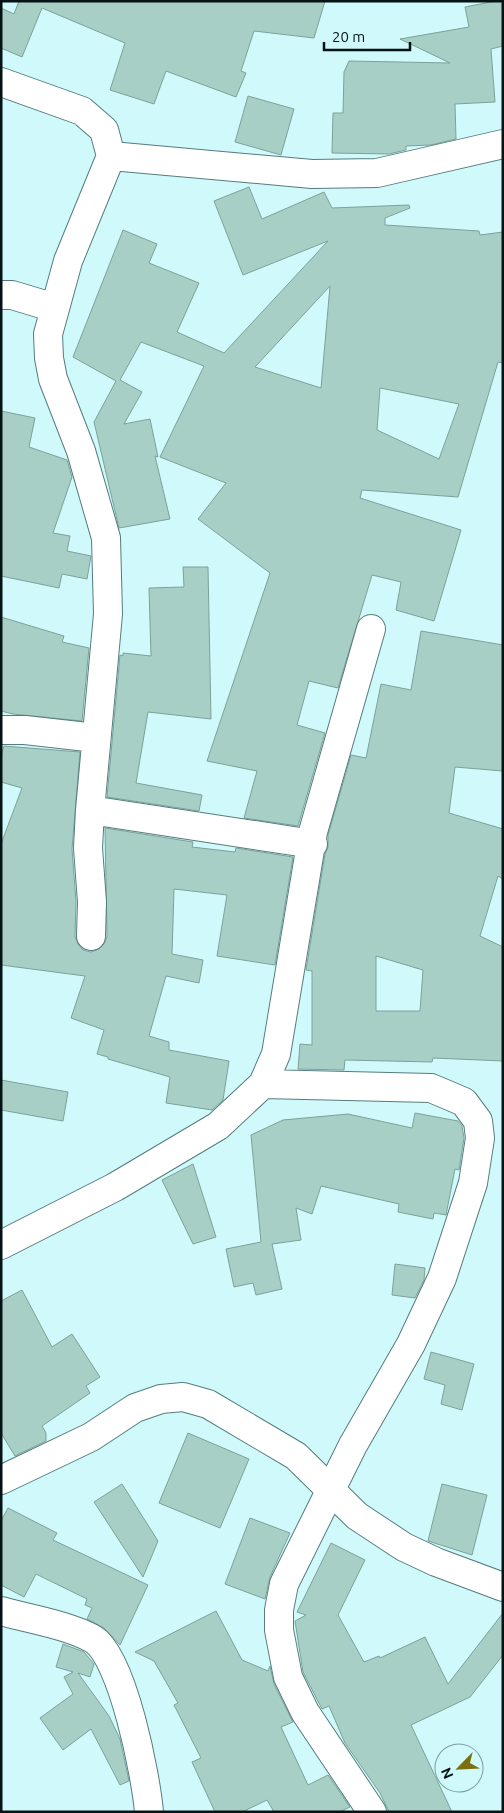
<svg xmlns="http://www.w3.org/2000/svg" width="504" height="1813" font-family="Ubuntu,sans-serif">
<rect width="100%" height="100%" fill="#cff9fa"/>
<!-- building -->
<path fill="#a8cfc6" stroke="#7ca199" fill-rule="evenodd" d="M 19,1 L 325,1 L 314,38 L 254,31 L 241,71 L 246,73 L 236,97 L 166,71 L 154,104 L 110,90 L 125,43 L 42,8 L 22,57 L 1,48 L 1,8 L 14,14 Z
M 496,1 L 503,1 L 503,46 L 491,49 L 495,102 L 455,104 L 456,139 L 431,145 L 406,146 L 406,150 L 389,154 L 332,153 L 333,113 L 343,113 L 344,72 L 349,61 L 450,63 L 400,39 L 469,27 L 465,7 Z
M 248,96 L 294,109 L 281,155 L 235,142 Z
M 249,187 L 262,219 L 324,192 L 332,208 L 409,205 L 410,208 L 385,218 L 385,225 L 479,231 L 480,235 L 503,232 L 503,363 L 498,362 L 458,497 L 362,490 L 360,498 L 461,530 L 434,621 L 396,610 L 401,582 L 372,575 L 338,688 L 309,681 L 297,725 L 325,733 L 298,826 L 244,818 L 257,771 L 207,761 L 270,573 L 198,519 L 226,483 L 160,457 L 204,366 L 141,342 L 120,380 L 142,392 L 124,424 L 150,419 L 158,457 L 155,456 L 170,519 L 119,528 L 94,422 L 116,381 L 73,357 L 123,230 L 157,244 L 149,263 L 199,283 L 177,332 L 224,353 L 328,241 L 243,275 L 214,201 ZM 330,286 L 321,388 L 255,367 ZM 380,388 L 459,404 L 439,459 L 377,430 Z
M 1,411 L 35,418 L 29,447 L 67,460 L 72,477 L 53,533 L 70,536 L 67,551 L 91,556 L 87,579 L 62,574 L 59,588 L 1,576 Z
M 183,567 L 208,567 L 211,719 L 148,712 L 136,783 L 202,795 L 199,811 L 107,797 L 120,655 L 123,656 L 123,653 L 151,656 L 149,588 L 184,587 Z
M 1,617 L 64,636 L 62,642 L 89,648 L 82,721 L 13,714 L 1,711 Z
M 421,631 L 503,645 L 503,771 L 455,767 L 449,813 L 503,829 L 503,879 L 498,876 L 480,936 L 503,947 L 503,1061 L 433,1058 L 432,1062 L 345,1060 L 344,1070 L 298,1069 L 300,1044 L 312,1045 L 312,971 L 306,970 L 325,854 L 328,847 L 328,835 L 351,755 L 366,758 L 381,684 L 411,690 ZM 376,956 L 423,970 L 420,1011 L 376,1011 Z
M 4,746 L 80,752 L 72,849 L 76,902 L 75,936 L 78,944 L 83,950 L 91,952 L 99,949 L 104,944 L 107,937 L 105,828 L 193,842 L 192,847 L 235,852 L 236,848 L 293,857 L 275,965 L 217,956 L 227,895 L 174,889 L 172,954 L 203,960 L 199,983 L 166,976 L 149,1036 L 169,1042 L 169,1050 L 229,1061 L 223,1100 L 212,1110 L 166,1103 L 170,1077 L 108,1059 L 108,1057 L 97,1054 L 104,1030 L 71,1018 L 85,976 L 1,965 L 1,844 L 22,788 L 1,782 L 1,756 Z
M 1,1080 L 68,1092 L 63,1121 L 1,1110 Z
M 415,1113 L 458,1121 L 462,1126 L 464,1138 L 459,1170 L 455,1169 L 446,1215 L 434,1213 L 433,1219 L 398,1212 L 399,1204 L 321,1186 L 312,1214 L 296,1208 L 301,1240 L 272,1244 L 282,1289 L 256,1295 L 253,1283 L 234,1287 L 226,1249 L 261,1242 L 251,1135 L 283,1120 L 348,1114 L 412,1128 Z
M 193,1164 L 216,1237 L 193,1244 L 162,1180 Z
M 395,1264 L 425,1268 L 424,1280 L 415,1298 L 392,1295 Z
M 22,1290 L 52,1347 L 72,1334 L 100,1377 L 86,1386 L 90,1393 L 42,1426 L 46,1433 L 46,1441 L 15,1456 L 1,1433 L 1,1301 Z
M 431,1352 L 474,1364 L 462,1410 L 441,1404 L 445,1385 L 424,1379 Z
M 188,1433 L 249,1459 L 220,1528 L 159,1503 Z
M 122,1484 L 158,1541 L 143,1577 L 94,1502 Z
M 442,1484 L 487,1495 L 472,1555 L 428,1541 Z
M 8,1508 L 57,1533 L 53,1540 L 148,1585 L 120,1645 L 104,1628 L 87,1619 L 92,1608 L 85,1605 L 87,1599 L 36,1574 L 24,1597 L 1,1585 L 1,1521 Z
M 250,1518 L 290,1533 L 270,1577 L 265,1599 L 225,1584 Z
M 331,1543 L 365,1560 L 338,1615 L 364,1662 L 379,1656 L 380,1658 L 425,1637 L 448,1684 L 503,1613 L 503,1655 L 470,1697 L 411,1725 L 452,1812 L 389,1812 L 380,1793 L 345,1743 L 329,1706 L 322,1709 L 303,1672 L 295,1621 L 306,1615 L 297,1612 Z
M 216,1611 L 242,1660 L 268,1671 L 270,1666 L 274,1684 L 293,1722 L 281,1727 L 308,1785 L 328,1775 L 350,1807 L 339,1812 L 274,1812 L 267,1800 L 242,1812 L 215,1812 L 192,1762 L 201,1758 L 174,1705 L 178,1703 L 154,1661 L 135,1652 Z
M 63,1644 L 84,1652 L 94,1664 L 90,1677 L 78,1673 L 109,1716 L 120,1739 L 129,1781 L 120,1785 L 91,1729 L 63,1750 L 40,1718 L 73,1694 L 64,1677 L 73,1672 L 56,1667 Z"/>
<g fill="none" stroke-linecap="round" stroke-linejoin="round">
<defs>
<path id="minor" d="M 1,82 L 82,111 L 104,130 L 111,156 L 68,261 L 48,334 L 49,358 L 53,379 L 81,451 L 106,538 L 108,614 L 90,810 L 88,848 L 92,902 L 91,936
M 111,156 L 312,174 L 377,173 L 503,144
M 1,295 L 12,295 L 55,308
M 1,730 L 25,730 L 96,738
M 90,810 L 313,844
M 263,1084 L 431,1088 L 464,1102 L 478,1121 L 480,1138 L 473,1183 L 442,1278 L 411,1344 L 353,1445 L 284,1584 L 279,1610 L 279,1630 L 288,1677 L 305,1712 L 372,1812
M 1,1245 L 115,1187 L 218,1126 L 263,1084 L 276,1054 L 313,832 L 371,629
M 1,1480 L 91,1437 L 135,1408 L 161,1399 L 183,1397 L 208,1404 L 296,1456 L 357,1516 L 404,1547 L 436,1562 L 503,1587
M 1,1611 C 29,1619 68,1625 93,1639 C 123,1657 146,1777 149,1812"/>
</defs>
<!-- minor casing -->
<use href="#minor" stroke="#567c7d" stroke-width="30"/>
<!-- minor -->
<use href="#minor" stroke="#fff" stroke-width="28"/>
</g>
<!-- border -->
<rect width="504" height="1813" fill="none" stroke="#051314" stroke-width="5"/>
<!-- north arrow -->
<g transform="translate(459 1768) rotate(246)"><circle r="24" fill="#cff9fa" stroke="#7e9d9e"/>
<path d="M0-4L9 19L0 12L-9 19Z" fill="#7d6f0e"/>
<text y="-8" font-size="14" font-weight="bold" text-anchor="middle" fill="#051314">N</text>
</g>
<!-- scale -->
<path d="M324 42v8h86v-8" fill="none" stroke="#051314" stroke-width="2.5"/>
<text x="332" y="42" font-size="15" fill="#051314" stroke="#cff9fa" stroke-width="4" paint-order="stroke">20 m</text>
</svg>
